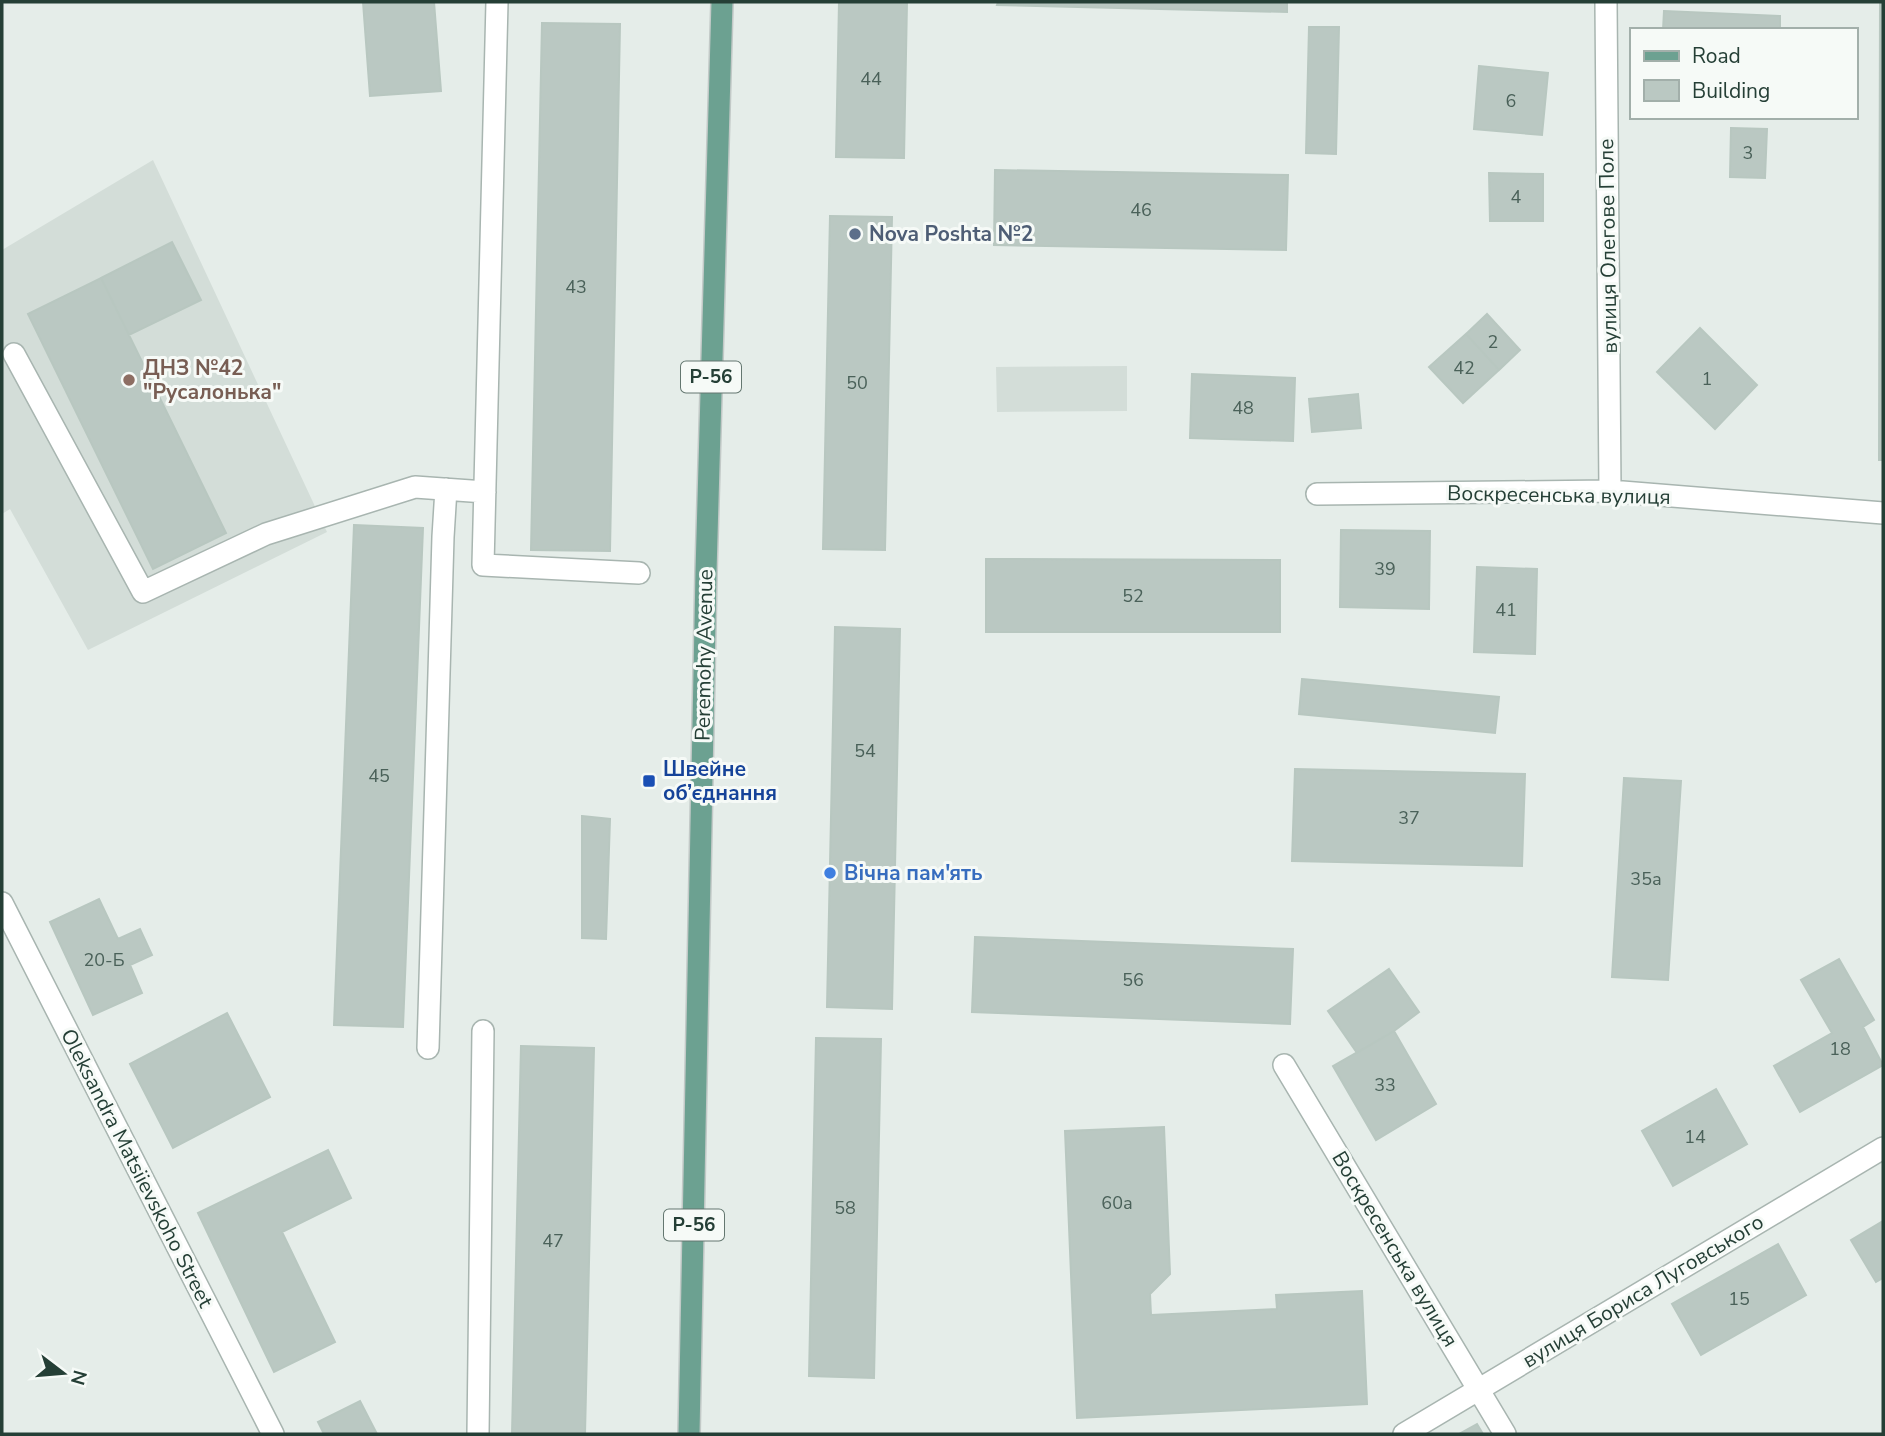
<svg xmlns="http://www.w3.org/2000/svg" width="1885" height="1436" font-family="'Nunito Sans',sans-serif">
<rect width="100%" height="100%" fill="#e5ede9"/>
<!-- built -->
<path fill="#d3ddd8" d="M 153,160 L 327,532 L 88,650 L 10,509 L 2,514 L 2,250 Z
M 1127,366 L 1127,411 L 997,412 L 996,367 Z"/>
<!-- building -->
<path fill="#bac8c2" stroke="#b8c7c0" stroke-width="2" d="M 363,2 L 434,2 L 441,91 L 370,96 Z
M 839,2 L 907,2 L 904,158 L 836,157 Z
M 998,2 L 1287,2 L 1287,12 L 997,5 Z
M 1880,2 L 1883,2 L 1883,460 L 1879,460 Z
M 1664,11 L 1780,16 L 1780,30 L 1663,30 Z
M 542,23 L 620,24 L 610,551 L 531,550 Z
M 1309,27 L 1339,27 L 1336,154 L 1306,153 Z
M 1479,66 L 1548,73 L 1542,135 L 1474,129 Z
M 1731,128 L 1767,129 L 1765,178 L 1730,177 Z
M 995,170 L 1288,175 L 1286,250 L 994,245 Z
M 1489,173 L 1543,174 L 1543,221 L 1490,221 Z
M 830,216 L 892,217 L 885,550 L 823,549 Z
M 172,242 L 201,300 L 129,335 L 101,278 Z
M 101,278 L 226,533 L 153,569 L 28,314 Z
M 1487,314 L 1520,350 L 1499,370 L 1466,334 Z
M 1700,328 L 1757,385 L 1715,429 L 1657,372 Z
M 1466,334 L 1499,370 L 1463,403 L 1429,367 Z
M 1192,374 L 1295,378 L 1293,441 L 1190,438 Z
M 1358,394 L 1361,428 L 1312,432 L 1309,399 Z
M 354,525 L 423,528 L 403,1027 L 334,1025 Z
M 1341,530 L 1430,531 L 1429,609 L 1340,607 Z
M 986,559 L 1280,560 L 1280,632 L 986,632 Z
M 1477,567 L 1537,569 L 1535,654 L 1474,652 Z
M 835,627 L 900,629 L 892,1009 L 827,1007 Z
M 1302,679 L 1499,697 L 1495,733 L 1299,714 Z
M 1295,769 L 1525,774 L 1522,866 L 1292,861 Z
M 1624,778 L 1681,781 L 1668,980 L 1612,977 Z
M 582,816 L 610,819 L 606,939 L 582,938 Z
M 99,899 L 118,939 L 140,929 L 152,955 L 130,965 L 142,993 L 93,1015 L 50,922 Z
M 975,937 L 1293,949 L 1290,1024 L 972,1012 Z
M 1839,959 L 1874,1020 L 1863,1027 L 1883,1065 L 1800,1112 L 1774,1066 L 1832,1033 L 1801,980 Z
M 1389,969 L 1419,1012 L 1394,1031 L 1357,1053 L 1328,1011 Z
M 227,1013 L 270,1097 L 173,1148 L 130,1064 Z
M 1394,1031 L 1436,1104 L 1376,1140 L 1333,1066 Z
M 816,1038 L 881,1039 L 874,1378 L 809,1376 Z
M 521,1046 L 594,1048 L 585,1434 L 512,1434 Z
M 1716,1089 L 1747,1144 L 1673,1186 L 1642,1131 Z
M 1164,1127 L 1170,1274 L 1150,1294 L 1151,1315 L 1277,1309 L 1276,1295 L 1362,1291 L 1367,1404 L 1077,1418 L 1065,1131 Z
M 328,1150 L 351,1198 L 282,1232 L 335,1342 L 274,1372 L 198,1213 Z
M 1883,1221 L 1883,1278 L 1876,1282 L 1851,1240 Z
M 1778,1244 L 1806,1295 L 1701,1355 L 1672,1304 Z
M 360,1401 L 377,1434 L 324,1434 L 318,1422 Z
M 1477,1424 L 1483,1434 L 1459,1434 Z"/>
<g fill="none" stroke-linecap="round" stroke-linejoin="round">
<defs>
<path id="minor" d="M 497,2 L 483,565 L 639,573
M 1606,2 L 1610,491
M 14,354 L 143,592 L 266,534 L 415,487 L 485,492
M 1317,494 L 1610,491 L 1883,513
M 2,903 L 273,1434
M 428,1048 L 443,537 L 446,489
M 1284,1065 L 1505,1434
M 478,1434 L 483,1031
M 1404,1434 L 1883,1148"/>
<path id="major" d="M 689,1434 L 706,572 L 722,2"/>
</defs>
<!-- minor casing -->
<use href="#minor" stroke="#a8b5b0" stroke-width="24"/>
<!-- major casing -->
<use href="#major" stroke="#c2c9c7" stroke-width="24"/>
<!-- minor -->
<use href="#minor" stroke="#fff" stroke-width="21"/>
<!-- major -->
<use href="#major" stroke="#6ca191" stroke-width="21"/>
</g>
<!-- markers -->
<circle fill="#5c6f8a" stroke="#f6faf7" stroke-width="2.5" cx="855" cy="234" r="7"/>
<circle fill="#8d6e63" stroke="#f6faf7" stroke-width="2.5" cx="129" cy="380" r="7"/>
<rect fill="#1a4fb4" stroke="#f6faf7" stroke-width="2.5" x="642" y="774" width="14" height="14" rx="3.5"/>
<circle fill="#3f7fe0" stroke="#f6faf7" stroke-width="2.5" cx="830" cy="873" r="7"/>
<g text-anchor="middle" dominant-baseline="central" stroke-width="6" stroke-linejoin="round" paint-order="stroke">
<!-- number labels -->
<g font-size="18" fill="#4a6159">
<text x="871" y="79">44</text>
<text x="1511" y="101">6</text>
<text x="1748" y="153">3</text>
<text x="1516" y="197">4</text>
<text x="1141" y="210">46</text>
<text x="576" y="287">43</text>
<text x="1493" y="342">2</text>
<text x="1464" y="368">42</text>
<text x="1707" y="379">1</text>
<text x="857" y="383">50</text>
<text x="1243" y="408">48</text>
<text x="1385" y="569">39</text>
<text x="1133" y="596">52</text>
<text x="1506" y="610">41</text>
<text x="865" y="751">54</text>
<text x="379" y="776">45</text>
<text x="1409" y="818">37</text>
<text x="1646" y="879">35а</text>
<text x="104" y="960">20-Б</text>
<text x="1133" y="980">56</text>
<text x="1840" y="1049">18</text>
<text x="1385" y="1085">33</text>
<text x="1695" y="1137">14</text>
<text x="1117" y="1203">60а</text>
<text x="845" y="1208">58</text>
<text x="553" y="1241">47</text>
<text x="1739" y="1299">15</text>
</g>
<!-- shield labels -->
<g fill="#f6faf7" stroke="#647770" stroke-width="2">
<rect x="681" y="361.5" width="60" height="31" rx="5"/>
<rect x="664" y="1209.5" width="60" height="31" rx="5"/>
</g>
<g font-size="19" font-weight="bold" fill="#253f36">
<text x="711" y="377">Р-56</text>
<text x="694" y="1225">Р-56</text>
</g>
<!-- service labels -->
<g font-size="21" font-weight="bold" fill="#4e5e75" stroke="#f6faf7" text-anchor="start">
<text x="869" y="234">Nova Poshta №2</text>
</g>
<!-- street labels -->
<g font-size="21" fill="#253f36" stroke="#f6faf7">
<text transform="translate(1608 246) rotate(-91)">вулиця Олегове Поле</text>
<text transform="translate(1559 495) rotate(1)">Воскресенська вулиця</text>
<text transform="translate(704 655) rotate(-89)">Peremohy Avenue</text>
<text transform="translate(137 1168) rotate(63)">Oleksandra Matsiievskoho Street</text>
<text transform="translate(1395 1249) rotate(59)">Воскресенська вулиця</text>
<text transform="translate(1643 1291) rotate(-31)">вулиця Бориса Луговського</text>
</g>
<!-- education labels -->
<g font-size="21" font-weight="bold" fill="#785e54" stroke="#f6faf7" text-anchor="start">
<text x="143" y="368">ДНЗ №42<tspan x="143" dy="24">"Русалонька"</tspan></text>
</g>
<!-- transit labels -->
<g font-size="21" font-weight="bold" fill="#164399" stroke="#f6faf7" text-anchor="start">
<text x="663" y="769">Швейне<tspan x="663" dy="24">об’єднання</tspan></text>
</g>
<!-- shop labels -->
<g font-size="21" font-weight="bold" fill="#366cbe" stroke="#f6faf7" text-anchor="start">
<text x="844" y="873">Вічна пам'ять</text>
</g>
</g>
<!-- border -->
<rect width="1885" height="1436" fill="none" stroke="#253f36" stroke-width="7"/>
<!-- legend -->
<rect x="1630" y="28" width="228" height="91" fill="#f6faf7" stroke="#a2afaa" stroke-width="2"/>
<rect x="1644" y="51" width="35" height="10" fill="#6ca191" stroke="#a2afaa" stroke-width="2"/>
<text x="1692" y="63" font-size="21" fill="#253f36">Road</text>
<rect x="1644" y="80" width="35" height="21" fill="#bac8c2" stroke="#a2afaa" stroke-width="2"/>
<text x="1692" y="98" font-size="21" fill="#253f36">Building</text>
<!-- north arrow -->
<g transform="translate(63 1373) rotate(106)" stroke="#f6faf7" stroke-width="5" paint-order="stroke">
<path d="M0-5L12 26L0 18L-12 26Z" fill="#253f36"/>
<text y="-10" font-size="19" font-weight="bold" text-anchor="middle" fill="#253f36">N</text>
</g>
</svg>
